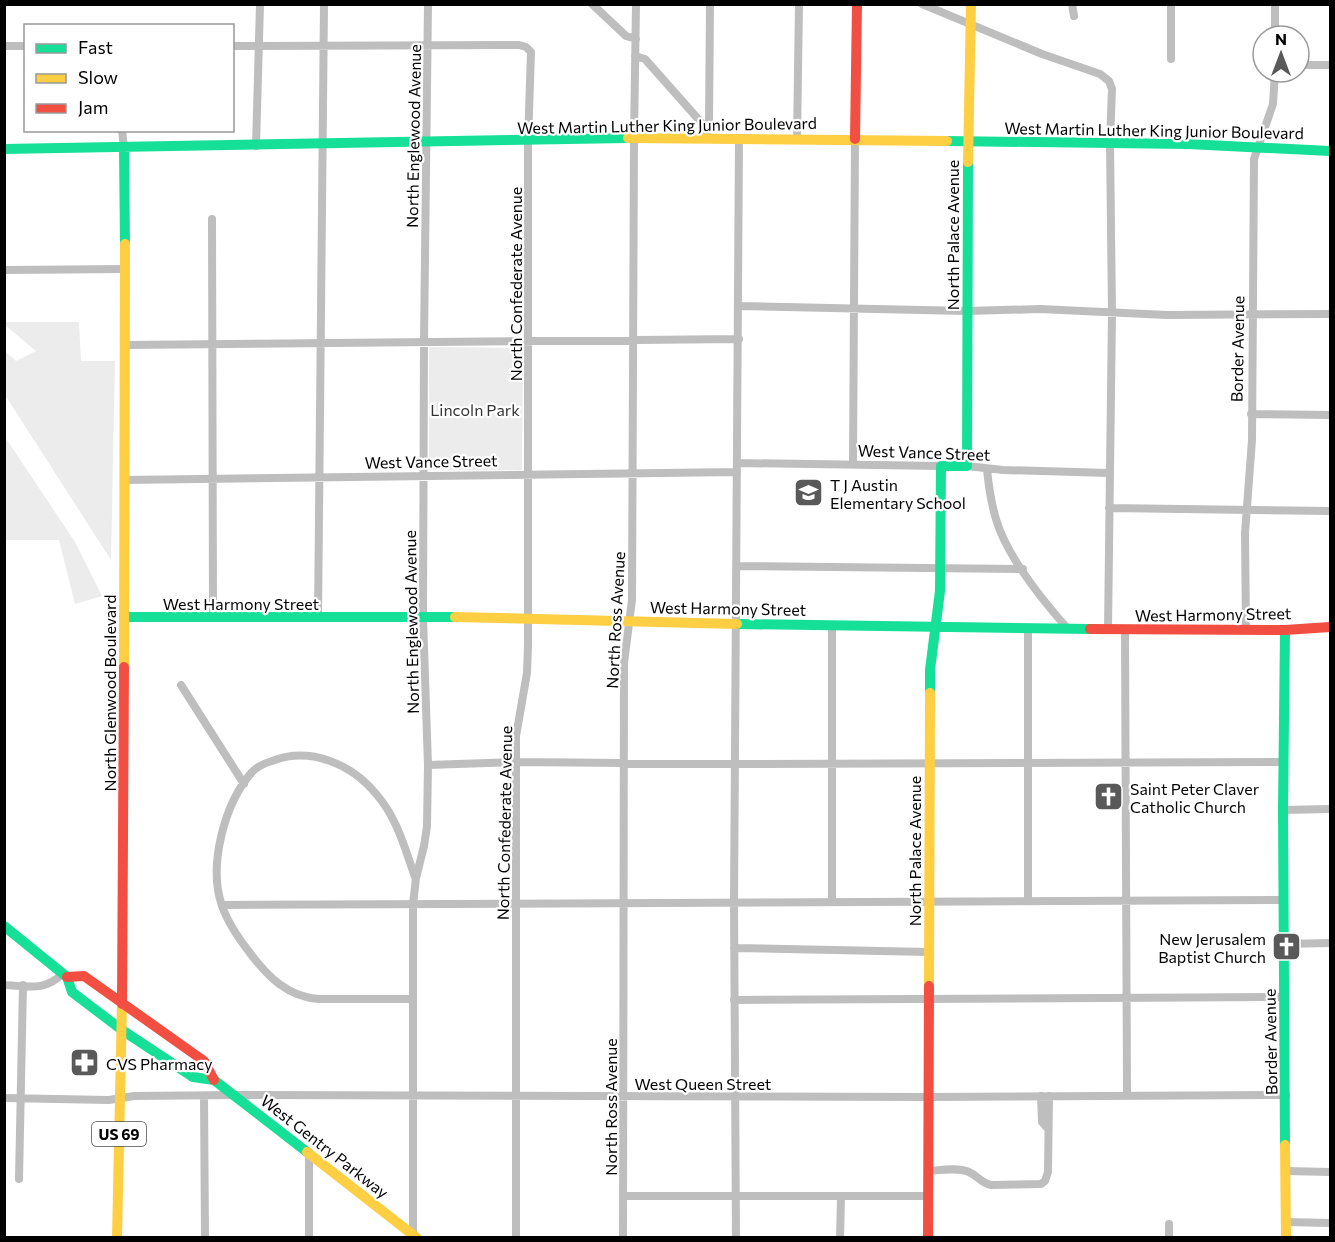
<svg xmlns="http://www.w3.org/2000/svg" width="1335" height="1242" font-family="Commissioner,sans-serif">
<rect width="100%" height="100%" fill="#fff"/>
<!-- green -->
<path fill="#ececec" d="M 5,322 L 79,322 L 81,361 L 115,361 L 111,560 L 5,395 L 5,351 L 16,361 L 36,351 L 5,325 Z
M 429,347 L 523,348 L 522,470 L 429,470 Z
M 5,437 L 75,542 L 102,596 L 75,604 L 59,540 L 5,540 Z"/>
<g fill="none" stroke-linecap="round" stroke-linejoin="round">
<!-- street -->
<path stroke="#bebebe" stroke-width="8" d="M 592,4 L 626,36 L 636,39
M 922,4 L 1042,54 L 1100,74 L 1109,81 L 1112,89 L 1110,142 L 1112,313 L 1108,629
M 1072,4 L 1074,16
M 1171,4 L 1171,59
M 1275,4 L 1275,36
M 4,46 L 26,46
M 232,46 L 519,45 L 526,47 L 531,52 L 528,142 L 528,645 L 527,673 L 516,736 L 516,1238
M 635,56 L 645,59 L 707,129 L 707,134
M 1299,65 L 1330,65
M 707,129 L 709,123 L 710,4
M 122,130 L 124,148
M 797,139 L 799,4
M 256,146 L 260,4
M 212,219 L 213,618
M 4,270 L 125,269
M 738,306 L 967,311 L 1040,309 L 1167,315 L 1330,314
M 126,345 L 739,339
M 1251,414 L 1330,415
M 738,463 L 941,466
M 853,464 L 855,139
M 967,466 L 1003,470 L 1109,473
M 987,469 C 989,490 992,512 1001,533 C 1015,566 1044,602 1068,629
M 124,480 L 737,472
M 1109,508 L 1330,511
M 737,566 L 1023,569
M 318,618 L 324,4
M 1246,629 L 1245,533 L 1252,440 L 1254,159 L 1273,104 L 1275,72
M 1125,630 L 1127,1096
M 181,685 L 244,784
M 428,765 L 516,762 L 735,764 L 1283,762
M 1283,810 L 1330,809
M 1028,900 L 1028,629
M 832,902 L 832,625
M 222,905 L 1284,900
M 1285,944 L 1330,943
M 734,948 L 929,952
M 4,985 C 28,986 45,992 63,973
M 413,999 L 319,999 C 288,997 268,977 250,953 C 239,939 228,923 222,906 C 208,866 224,804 252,772 C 257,767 265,763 272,761 C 310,746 352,764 377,795 C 397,818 405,849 415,877
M 734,1000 L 1284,997
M 204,1096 L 205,1238
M 1041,1096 L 1042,1122 L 1048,1129
M 4,1098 L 109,1100 L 134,1096 L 235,1095 L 927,1097 L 1286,1095
M 929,1171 C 941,1170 958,1167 969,1172 C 978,1176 981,1183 991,1185 L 1041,1184 L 1045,1181 L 1048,1172 L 1049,1096
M 1286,1171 L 1330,1172
M 19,1179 L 23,985
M 623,1196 L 928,1196
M 1286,1222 L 1330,1223
M 1169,1224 L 1169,1238
M 413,1236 L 413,904 L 416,878 L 424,846 L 427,826 L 428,765 L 423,618 L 424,342 L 428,4
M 309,1238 L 309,1152
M 623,1238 L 624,663 L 632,600 L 634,138 L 636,4
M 736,1238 L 734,902 L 739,138
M 840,1238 L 841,1196"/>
<!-- fast -->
<path stroke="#16e098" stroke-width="10" d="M 947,141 L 1188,144 L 1330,151
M 124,148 L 125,244
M 4,149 L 628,138
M 124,617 L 455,617
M 737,624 L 1090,629
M 1285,630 L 1283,810 L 1285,1145
M 930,693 L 930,670 L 940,591 L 941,466 L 967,466 L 968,162
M 4,926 L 67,977 L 72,992 L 122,1030 L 193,1077 L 214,1080 L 307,1152"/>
<!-- slow -->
<path stroke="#ffcf43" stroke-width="10" d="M 628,138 L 947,141
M 968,162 L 971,4
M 455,617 L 737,624
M 124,667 L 125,244
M 929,986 L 930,693
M 1285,1145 L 1286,1238
M 307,1152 L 417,1238
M 117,1238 L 122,1004"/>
<!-- jam -->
<path stroke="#f24e42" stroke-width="10" d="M 855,139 L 857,4
M 1090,629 L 1285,630 L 1330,627
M 67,977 L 84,976 L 204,1061 L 214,1080
M 122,1004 L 124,667
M 928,1238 L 929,986"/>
</g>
<!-- icons -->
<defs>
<symbol id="school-square" viewBox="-11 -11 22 22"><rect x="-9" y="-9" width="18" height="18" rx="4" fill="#595959" stroke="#fff"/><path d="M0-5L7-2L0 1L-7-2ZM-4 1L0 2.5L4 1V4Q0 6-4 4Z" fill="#fff"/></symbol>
<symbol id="church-square" viewBox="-11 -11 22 22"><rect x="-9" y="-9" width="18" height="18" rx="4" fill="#595959" stroke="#fff"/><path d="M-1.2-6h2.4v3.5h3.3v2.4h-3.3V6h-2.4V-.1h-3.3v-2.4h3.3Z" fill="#fff"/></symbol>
<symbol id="pharmacy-square" viewBox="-11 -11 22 22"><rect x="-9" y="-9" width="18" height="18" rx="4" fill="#595959" stroke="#fff"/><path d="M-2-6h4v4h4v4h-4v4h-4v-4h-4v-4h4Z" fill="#fff"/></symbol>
</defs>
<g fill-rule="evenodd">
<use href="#school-square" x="792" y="476" width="33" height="33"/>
<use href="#church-square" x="1092" y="780" width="33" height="33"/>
<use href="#church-square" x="1270" y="930" width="33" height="33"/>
<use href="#pharmacy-square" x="68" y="1046" width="33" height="33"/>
</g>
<g text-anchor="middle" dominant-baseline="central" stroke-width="4.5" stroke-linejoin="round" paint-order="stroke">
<!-- shield labels -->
<rect fill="#fff" stroke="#4c4c4c" stroke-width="1.5" x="92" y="1122" width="54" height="24" rx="4.5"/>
<g font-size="15" font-weight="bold" fill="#000">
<text x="119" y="1134">US 69</text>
</g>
<!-- street labels -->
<g font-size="16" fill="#000" stroke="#fff">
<text transform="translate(667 125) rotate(-1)">West Martin Luther King Junior Boulevard</text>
<text transform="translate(1154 130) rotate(1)">West Martin Luther King Junior Boulevard</text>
<text transform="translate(413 136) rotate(-89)">North Englewood Avenue</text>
<text transform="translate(952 235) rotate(-90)">North Palace Avenue</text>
<text transform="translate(515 284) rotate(-90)">North Confederate Avenue</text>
<text transform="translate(1237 349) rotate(-89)">Border Avenue</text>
<text transform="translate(924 452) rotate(2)">West Vance Street</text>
<text transform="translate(431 461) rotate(-1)">West Vance Street</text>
<text x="241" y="603">West Harmony Street</text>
<text transform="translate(728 608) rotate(1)">West Harmony Street</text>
<text transform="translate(1213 614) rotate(-1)">West Harmony Street</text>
<text transform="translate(615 620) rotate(-87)">North Ross Avenue</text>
<text transform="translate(411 622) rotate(-91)">North Englewood Avenue</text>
<text transform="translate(109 693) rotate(-90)">North Glenwood Boulevard</text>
<text transform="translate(504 823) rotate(-89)">North Confederate Avenue</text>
<text transform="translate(914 851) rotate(-90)">North Palace Avenue</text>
<text transform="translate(1270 1042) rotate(-91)">Border Avenue</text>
<text x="703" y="1083">West Queen Street</text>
<text transform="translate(610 1107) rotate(-90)">North Ross Avenue</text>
<text transform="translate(325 1146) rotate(38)">West Gentry Parkway</text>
</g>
<!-- park labels -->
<g font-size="16" fill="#333" stroke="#fff">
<text x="475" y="409">Lincoln Park</text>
</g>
<!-- poi labels -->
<g font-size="16" fill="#000" stroke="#fff" text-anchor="start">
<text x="830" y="484">T J Austin<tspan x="830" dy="18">Elementary School</tspan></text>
<text x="1130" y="788">Saint Peter Claver<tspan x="1130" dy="18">Catholic Church</tspan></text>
<text x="1266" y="938" text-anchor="end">New Jerusalem<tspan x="1266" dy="18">Baptist Church</tspan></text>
<text x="106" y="1063">CVS Pharmacy</text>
</g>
</g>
<!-- border -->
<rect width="1335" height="1242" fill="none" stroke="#000000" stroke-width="12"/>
<!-- legend -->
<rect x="24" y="24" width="210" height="108" fill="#ffffff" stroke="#999999" stroke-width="1.5"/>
<rect x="36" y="44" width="30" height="9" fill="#16e098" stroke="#999999" stroke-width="1.5"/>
<text x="78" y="54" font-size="18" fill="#000000">Fast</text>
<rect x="36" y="74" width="30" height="9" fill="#ffcf43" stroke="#999999" stroke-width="1.5"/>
<text x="78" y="84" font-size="18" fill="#000000">Slow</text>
<rect x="36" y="104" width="30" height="9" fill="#f24e42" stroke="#999999" stroke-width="1.5"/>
<text x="78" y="114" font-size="18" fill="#000000">Jam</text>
<!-- north arrow -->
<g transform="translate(1281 54)"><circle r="28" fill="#ffffff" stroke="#999999" stroke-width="1.5"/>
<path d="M0-4.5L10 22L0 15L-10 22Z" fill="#595959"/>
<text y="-9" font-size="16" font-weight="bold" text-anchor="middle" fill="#000000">N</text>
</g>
</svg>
